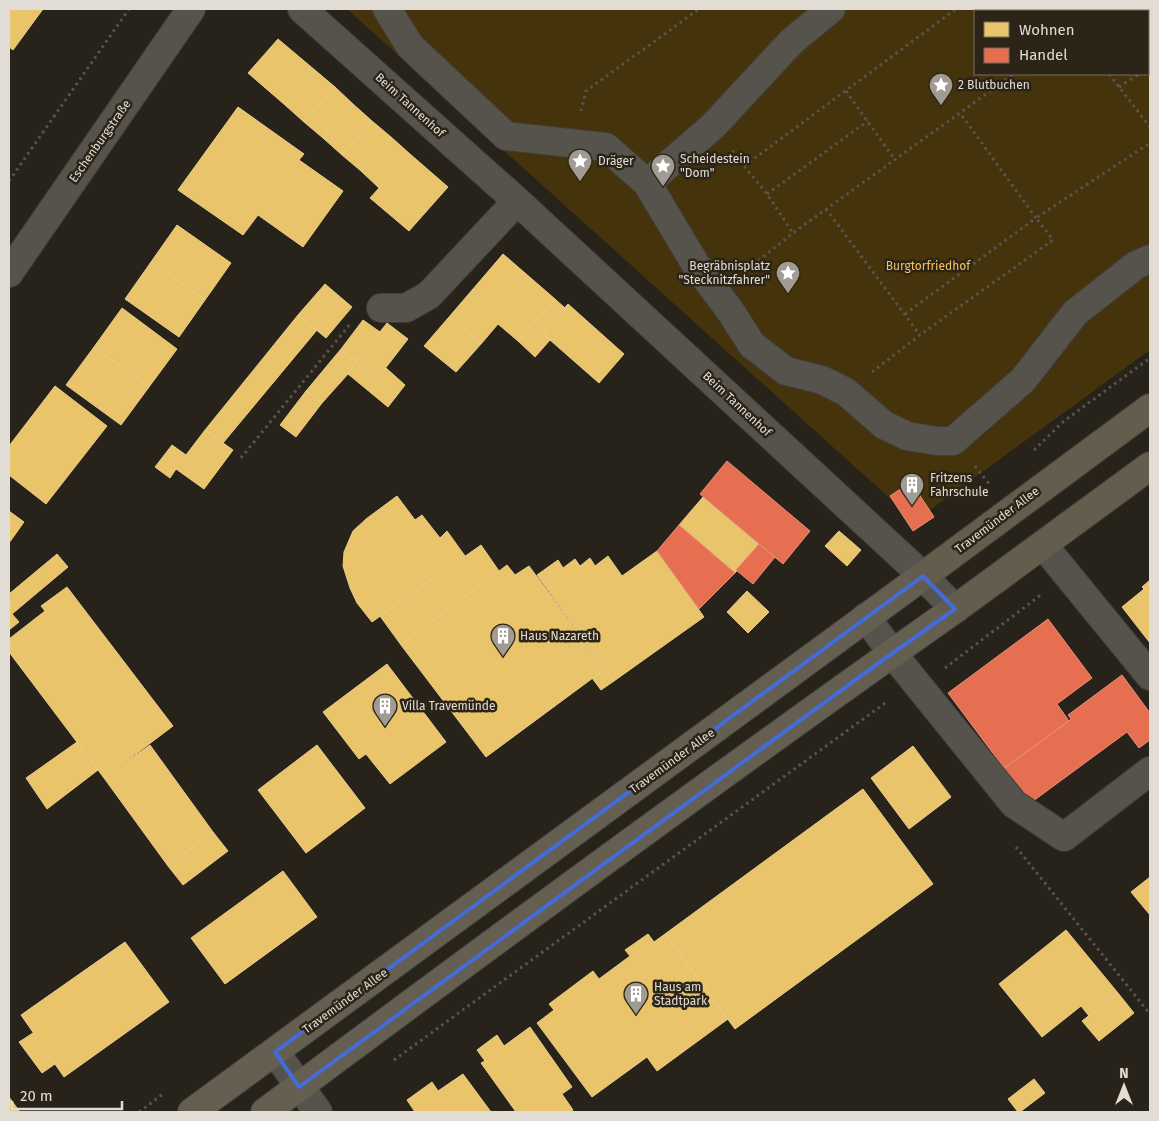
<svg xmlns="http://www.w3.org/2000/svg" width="1159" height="1121" font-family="'Fira Sans',sans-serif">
<rect width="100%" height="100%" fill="#27231b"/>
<!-- green -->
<path fill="#45330b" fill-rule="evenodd" d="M 347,9 L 1150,9 L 1150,350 L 915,521 ZM 975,11 L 1148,11 L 1148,74 L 975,74 Z"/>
<!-- homes -->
<path fill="#e9c46a" stroke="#e7cc8a" d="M 9,9 L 43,9 L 13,50 L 9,47 Z
M 278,39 L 316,71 L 285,105 L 248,73 Z
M 316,71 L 335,87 L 304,122 L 285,105 Z
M 335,87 L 353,104 L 323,138 L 304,122 Z
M 353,104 L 372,121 L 342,155 L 323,138 Z
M 238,107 L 304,154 L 299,160 L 343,191 L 303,247 L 258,215 L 243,235 L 178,190 Z
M 372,121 L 391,137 L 361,171 L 342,155 Z
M 391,137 L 410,154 L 379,188 L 361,171 Z
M 410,154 L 448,187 L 409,231 L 370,198 Z
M 177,225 L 231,263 L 205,300 L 151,262 Z
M 503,254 L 555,299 L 518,341 L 498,324 L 481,344 L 449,317 Z
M 151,262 L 205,300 L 179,337 L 125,299 Z
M 325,284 L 352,307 L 326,338 L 298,315 Z
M 555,299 L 565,308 L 542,333 L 550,340 L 535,357 L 518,341 Z
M 568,304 L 624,354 L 599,383 L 542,333 Z
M 122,308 L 177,349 L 149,387 L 94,347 Z
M 298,315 L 317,330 L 223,443 L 205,430 Z
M 449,317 L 481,344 L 456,372 L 424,346 Z
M 363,320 L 380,332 L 356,362 L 341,349 Z
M 387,323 L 408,339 L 377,379 L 356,362 Z
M 94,347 L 149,387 L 121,425 L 66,385 Z
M 341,349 L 356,362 L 348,374 L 322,403 L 306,391 Z
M 356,362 L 377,379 L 386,368 L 405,385 L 388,407 L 348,374 Z
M 55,386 L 107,426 L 46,504 L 9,475 L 9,446 Z
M 306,391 L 322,403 L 296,437 L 280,425 Z
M 205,430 L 233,450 L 204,489 L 176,469 L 170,478 L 155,467 L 172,445 L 186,455 Z
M 397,496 L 415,520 L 422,515 L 440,538 L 447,531 L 465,556 L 372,622 L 357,603 L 350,588 L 343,566 L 344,552 L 353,531 L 366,519 Z
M 703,497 L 759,544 L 735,573 L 679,525 Z
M 9,511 L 24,522 L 9,543 Z
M 839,531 L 861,550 L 847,566 L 825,546 Z
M 481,545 L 499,571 L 401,645 L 380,616 Z
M 657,551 L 704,617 L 614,681 L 537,575 L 558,560 L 563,568 L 575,559 L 580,566 L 590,558 L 595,566 L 608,556 L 622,576 Z
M 57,554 L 68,567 L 12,614 L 19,622 L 9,630 L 9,594 Z
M 507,565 L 515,575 L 529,566 L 605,669 L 486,757 L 401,645 Z
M 1150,580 L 1150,643 L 1122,607 L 1144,589 L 1142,587 Z
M 67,587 L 173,726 L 104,778 L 9,652 L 9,639 L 45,611 L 41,606 Z
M 747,591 L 769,612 L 748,633 L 727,612 Z
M 387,664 L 446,742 L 390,784 L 366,754 L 359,759 L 323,712 Z
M 605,669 L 614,681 L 601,690 L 592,678 Z
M 77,742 L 98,770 L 47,809 L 26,778 Z
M 150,745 L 213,832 L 168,866 L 104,778 Z
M 317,745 L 365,808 L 306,853 L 258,790 Z
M 913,746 L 951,797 L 909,829 L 871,778 Z
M 863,789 L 933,884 L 735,1029 L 665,934 Z
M 213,832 L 228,851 L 183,885 L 168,866 Z
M 283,871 L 317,917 L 225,984 L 191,938 Z
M 1150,877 L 1150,915 L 1131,892 Z
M 1066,930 L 1118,993 L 1089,1016 L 1081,1006 L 1042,1037 L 999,984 Z
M 648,934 L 654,942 L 665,934 L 728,1019 L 657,1071 L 647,1057 L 592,1097 L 537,1023 L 554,1010 L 549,1004 L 593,971 L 599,979 L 630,956 L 625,950 Z
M 125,942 L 169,1002 L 64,1077 L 21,1015 Z
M 1118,993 L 1134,1013 L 1099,1041 L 1082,1021 Z
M 530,1027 L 572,1087 L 562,1094 L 573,1110 L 570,1112 L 516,1112 L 481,1063 L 485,1061 L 477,1050 L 497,1035 L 504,1046 Z
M 33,1033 L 55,1064 L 42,1073 L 19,1042 Z
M 463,1074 L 491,1112 L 415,1112 L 407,1100 L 432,1082 L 438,1091 Z
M 1034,1079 L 1045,1093 L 1020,1112 L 1018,1112 L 1008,1099 Z
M 9,1097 L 20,1112 L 9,1112 Z"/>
<!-- shops -->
<path fill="#e76f51" stroke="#e69078" d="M 727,461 L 810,531 L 783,564 L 700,494 Z
M 911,482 L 934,517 L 913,531 L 890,496 Z
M 679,525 L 735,573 L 699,609 L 657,551 Z
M 759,544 L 775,557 L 753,584 L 736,570 Z
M 1048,619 L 1092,678 L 1057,704 L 1069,721 L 1004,768 L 948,693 Z
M 1122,675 L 1150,713 L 1150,740 L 1139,748 L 1127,732 L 1025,807 L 999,772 L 1069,721 L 1071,719 L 1068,715 Z"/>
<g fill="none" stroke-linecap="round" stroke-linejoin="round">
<defs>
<path id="minor" d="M 302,9 L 517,201 L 923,576 L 955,609
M 387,9 L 410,46 L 506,136 L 606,147 L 647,183 L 696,265 L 731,312 L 752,345 L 786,371 L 822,380 L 846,392 L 884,425 L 907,436 L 937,441 L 953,441 L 1023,380 L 1075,313 L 1136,265 L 1150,259
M 647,183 L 713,126 L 792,41 L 831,9
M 9,273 L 191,9
M 381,308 L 406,308 L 429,295 L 517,201
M 1043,545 L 1150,676
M 866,617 L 892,653 L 1014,804 L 1064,837 L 1150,771
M 275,1052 L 318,1112"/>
<path id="major" d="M 192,1112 L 923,576
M 265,1112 C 493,942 722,773 955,609"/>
<path id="highway" d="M 923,576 L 1150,408
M 955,609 L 1150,466"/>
</defs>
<!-- minor casing -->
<use href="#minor" stroke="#413e38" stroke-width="30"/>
<!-- major casing -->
<use href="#major" stroke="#413e38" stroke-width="30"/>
<!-- highway casing -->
<use href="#highway" stroke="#413e38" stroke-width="30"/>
<!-- path -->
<path stroke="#58544f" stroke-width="3" stroke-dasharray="2.5 4" stroke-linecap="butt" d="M 1061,9 L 1062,11
M 1148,68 L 1150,67
M 1109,74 L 1150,127
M 1119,87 L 1139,74
M 846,91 L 895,160
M 581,111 L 586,91 L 699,9
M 732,151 L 767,194 L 793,233
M 744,166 L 956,9
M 9,181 L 129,9
M 767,194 L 868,121
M 826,209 L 920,335
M 743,273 L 793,233 L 1014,74
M 905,314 L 1036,218 L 960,113
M 872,372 L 920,335 L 1053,240 L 1036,218 L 1150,143
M 1034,450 L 1064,421 L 1150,358
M 241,458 L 351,323
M 975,466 L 990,485
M 945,668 L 1042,594
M 1016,847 L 1150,1014
M 394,1060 L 888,701
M 139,1112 L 163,1094"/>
<!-- minor -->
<use href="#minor" stroke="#56534c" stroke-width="28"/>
<!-- major -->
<use href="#major" stroke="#655f52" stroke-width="28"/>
<!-- highway -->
<use href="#highway" stroke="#645d4d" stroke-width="28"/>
</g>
<!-- marked area -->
<path fill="none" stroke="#446bd7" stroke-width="4" stroke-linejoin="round" d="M 923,576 L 955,609 L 873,667 L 299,1087 L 275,1052 Z"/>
<!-- icons -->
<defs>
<symbol id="sight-pin" viewBox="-11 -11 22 30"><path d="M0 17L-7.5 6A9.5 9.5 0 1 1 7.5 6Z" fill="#a19c93" stroke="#2c2416"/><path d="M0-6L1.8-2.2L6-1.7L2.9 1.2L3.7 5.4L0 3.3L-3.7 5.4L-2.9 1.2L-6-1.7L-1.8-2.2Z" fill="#fff"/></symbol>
<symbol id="building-pin" viewBox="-11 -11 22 30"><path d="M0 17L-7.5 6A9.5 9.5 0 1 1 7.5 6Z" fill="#a19c93" stroke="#2c2416"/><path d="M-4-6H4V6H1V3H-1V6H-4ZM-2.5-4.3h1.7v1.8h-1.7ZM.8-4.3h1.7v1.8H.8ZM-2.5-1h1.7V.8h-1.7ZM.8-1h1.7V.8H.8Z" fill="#fff"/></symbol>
</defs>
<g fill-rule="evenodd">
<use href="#sight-pin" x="927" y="71" width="28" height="38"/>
<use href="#sight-pin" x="566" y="147" width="28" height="38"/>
<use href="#sight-pin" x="649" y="152" width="28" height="38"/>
<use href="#sight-pin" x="774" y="259" width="28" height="38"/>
<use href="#building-pin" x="898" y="471" width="28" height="38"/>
<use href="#building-pin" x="489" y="622" width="28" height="38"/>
<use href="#building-pin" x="371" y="692" width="28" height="38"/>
<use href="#building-pin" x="622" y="980" width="28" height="38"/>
</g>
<g text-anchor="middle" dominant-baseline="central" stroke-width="5" stroke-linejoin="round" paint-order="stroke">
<!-- poi labels -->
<g font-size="12" fill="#e2ddd4" stroke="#2c2416" text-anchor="start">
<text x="958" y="85">2 Blutbuchen</text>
<text x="680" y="159">Scheidestein<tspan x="680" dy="14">"Dom"</tspan></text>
<text x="598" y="161">Dräger</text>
<text x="770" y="266" text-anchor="end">Begräbnisplatz<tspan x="770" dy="14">"Stecknitzfahrer"</tspan></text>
<text x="930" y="478">Fritzens<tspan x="930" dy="14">Fahrschule</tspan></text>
<text x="520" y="636">Haus Nazareth</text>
<text x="402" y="706">Villa Travemünde</text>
<text x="654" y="987">Haus am<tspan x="654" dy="14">Stadtpark</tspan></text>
</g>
<!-- street labels -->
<g font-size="12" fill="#e2ddd4" stroke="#2c2416">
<text transform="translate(410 105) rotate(42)">Beim Tannenhof</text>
<text transform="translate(100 141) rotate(-55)">Eschenburgstraße</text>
<text transform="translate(737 404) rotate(43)">Beim Tannenhof</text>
<text transform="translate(997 520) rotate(-37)">Travemünder Allee</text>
<text transform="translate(672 761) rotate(-36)">Travemünder Allee</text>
<text transform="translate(345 1001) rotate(-36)">Travemünder Allee</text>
</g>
<!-- park labels -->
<g font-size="12" fill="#f3c15e" stroke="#2c2416">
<text x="928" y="266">Burgtorfriedhof</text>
</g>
</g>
<!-- border -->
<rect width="1159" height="1121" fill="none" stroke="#e2ddd4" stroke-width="20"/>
<!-- legend -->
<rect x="974" y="10" width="175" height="65" fill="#2c2416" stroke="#756e62"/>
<rect x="984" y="22" width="25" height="15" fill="#e9c46a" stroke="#756e62"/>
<text x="1019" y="35" font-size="15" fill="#e2ddd4">Wohnen</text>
<rect x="984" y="48" width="25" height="15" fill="#e76f51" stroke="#756e62"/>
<text x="1019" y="60" font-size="15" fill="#e2ddd4">Handel</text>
<!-- north arrow -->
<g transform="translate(1124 1086)" stroke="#2c2416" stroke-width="4" paint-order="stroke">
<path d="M0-4L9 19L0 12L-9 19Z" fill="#e2ddd4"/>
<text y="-8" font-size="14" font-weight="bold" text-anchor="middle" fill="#e2ddd4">N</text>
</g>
<!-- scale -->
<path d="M12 1101v8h110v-8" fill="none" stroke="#e2ddd4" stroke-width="2.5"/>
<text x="20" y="1101" font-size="15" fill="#e2ddd4" stroke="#2c2416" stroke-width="4" paint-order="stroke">20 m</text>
</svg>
